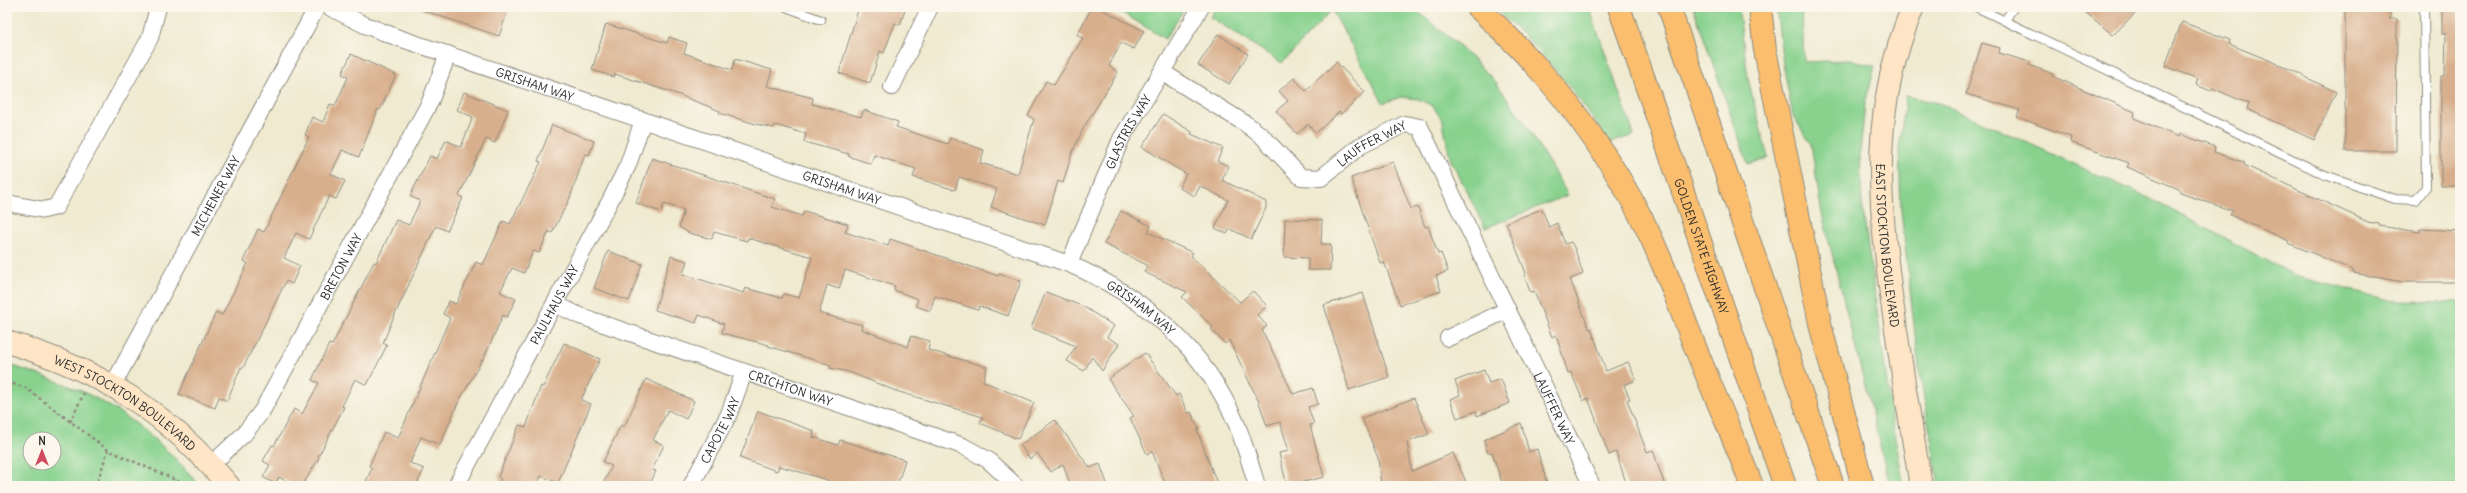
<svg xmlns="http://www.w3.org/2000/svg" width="2467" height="493" font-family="Delius,sans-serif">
<rect width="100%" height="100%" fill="#fbf7ec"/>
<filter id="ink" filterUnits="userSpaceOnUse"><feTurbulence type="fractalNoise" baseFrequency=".025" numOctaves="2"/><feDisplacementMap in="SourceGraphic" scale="8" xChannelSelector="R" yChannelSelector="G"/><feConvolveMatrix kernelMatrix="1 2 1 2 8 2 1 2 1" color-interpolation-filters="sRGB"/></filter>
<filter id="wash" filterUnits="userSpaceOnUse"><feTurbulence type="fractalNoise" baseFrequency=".012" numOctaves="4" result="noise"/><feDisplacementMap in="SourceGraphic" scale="16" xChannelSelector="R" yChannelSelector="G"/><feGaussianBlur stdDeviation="0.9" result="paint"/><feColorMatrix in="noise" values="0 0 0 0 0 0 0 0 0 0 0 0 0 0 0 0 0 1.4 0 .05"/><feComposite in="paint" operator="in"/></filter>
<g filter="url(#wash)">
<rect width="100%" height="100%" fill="#efead0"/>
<!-- green -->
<path fill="#88d28e" stroke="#5a7e5c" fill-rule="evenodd" d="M 1113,7 L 1185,7 L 1165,39 Z
M 1216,7 L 1412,7 L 1455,42 L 1495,81 L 1525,123 L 1568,195 L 1485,228 L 1450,158 L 1443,122 L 1433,106 L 1418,99 L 1401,97 L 1383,103 L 1332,10 L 1282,63 L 1210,17 Z
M 1493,7 L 1589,7 L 1634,135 L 1610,143 L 1573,91 L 1535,46 Z
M 1693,7 L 1738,7 L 1749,83 L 1768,158 L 1748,164 Z
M 1776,7 L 1802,7 L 1804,62 L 1852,60 L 1875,66 L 1865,104 L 1860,153 L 1862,203 L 1894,432 L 1904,486 L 1890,486 L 1821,209 L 1811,144 L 1793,116 L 1783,64 Z
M 1906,96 L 1942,104 L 2147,197 L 2298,277 L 2394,301 L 2460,302 L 2460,486 L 1939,486 L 1919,369 L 1901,210 L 1899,149 Z
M 7,364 C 31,372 56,380 79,390 C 123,409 170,449 200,486 L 7,486 ZM 30,439 L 54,439 L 54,463 L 30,463 Z"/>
<g id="blocks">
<!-- building -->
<path fill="#d8af8c" d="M 423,7 L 509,7 L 499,36 L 422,10 Z
M 859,7 L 906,7 L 900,25 L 895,23 L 884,53 L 880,51 L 870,83 L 839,73 Z
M 1092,7 L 1097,7 L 1144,31 L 1134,49 L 1121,43 L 1109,66 L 1118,72 L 1084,127 L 1072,153 L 1063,183 L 1058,181 L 1045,225 L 991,207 L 997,189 L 959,177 L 955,190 L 913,177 L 916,169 L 874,155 L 871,164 L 848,156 L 849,154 L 804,142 L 806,134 L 775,125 L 774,128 L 756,124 L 719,113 L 720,111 L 677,94 L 615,74 L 614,77 L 592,70 L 606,24 L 667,43 L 669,37 L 687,43 L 684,53 L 732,70 L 735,59 L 772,70 L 767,86 L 813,98 L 812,104 L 861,117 L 864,110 L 898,122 L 896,127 L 948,144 L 950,138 L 984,150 L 980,163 L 1018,174 L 1034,119 L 1028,116 L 1046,81 L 1054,85 L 1083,38 L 1077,35 Z
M 2079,7 L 2142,7 L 2113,35 Z
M 2345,7 L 2390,7 L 2390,19 L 2397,19 L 2396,151 L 2345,151 Z
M 2442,7 L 2460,7 L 2460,186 L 2441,186 L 2441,76 L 2445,76 L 2446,34 L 2442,34 Z
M 2182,22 L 2230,40 L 2229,44 L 2283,66 L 2336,92 L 2314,140 L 2247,109 L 2249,104 L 2212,88 L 2211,91 L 2196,85 L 2198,79 L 2165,66 Z
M 1218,34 L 1248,54 L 1229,84 L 1198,65 Z
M 1982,43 L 2000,48 L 1999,53 L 2030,62 L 2029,65 L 2053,74 L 2052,76 L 2135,112 L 2134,118 L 2179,137 L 2180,134 L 2215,147 L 2214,152 L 2245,163 L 2244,165 L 2368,222 L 2379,224 L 2379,226 L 2420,232 L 2420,229 L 2460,231 L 2460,282 L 2403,282 L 2353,273 L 2353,270 L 2288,243 L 2289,241 L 2230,215 L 2233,211 L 2180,193 L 2181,190 L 2127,167 L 2129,163 L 2070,142 L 2071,137 L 2017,117 L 2020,110 L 1966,94 Z
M 351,54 L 396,75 L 380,110 L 378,109 L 359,157 L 342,150 L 331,174 L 345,181 L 336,199 L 329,196 L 309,239 L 296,233 L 284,258 L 300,266 L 292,284 L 286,281 L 243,368 L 241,367 L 227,401 L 219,397 L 215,408 L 179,394 L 216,312 L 222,315 L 248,263 L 243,261 L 258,229 L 264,232 L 309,137 L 305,135 L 312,117 L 323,122 L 330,104 L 335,106 L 348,77 L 342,74 Z
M 1336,62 L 1365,92 L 1341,114 L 1339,112 L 1316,133 L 1308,124 L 1297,134 L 1276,111 L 1288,101 L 1279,91 L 1294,78 L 1306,91 Z
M 464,92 L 508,110 L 495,143 L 486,139 L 459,196 L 463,198 L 447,231 L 436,226 L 392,321 L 383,343 L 387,345 L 367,385 L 355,379 L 342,406 L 344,407 L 318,457 L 319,458 L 302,486 L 295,486 L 279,477 L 275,484 L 263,477 L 270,465 L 263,461 L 272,445 L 274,446 L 294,409 L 302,414 L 319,383 L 312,380 L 329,344 L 332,345 L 374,262 L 376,263 L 396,220 L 409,225 L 420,201 L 410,196 L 430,156 L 437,159 L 446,140 L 461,147 L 473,117 L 457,110 Z
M 1163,114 L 1192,132 L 1191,134 L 1223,148 L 1217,161 L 1229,166 L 1222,180 L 1266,202 L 1266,208 L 1251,239 L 1230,229 L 1227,234 L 1215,228 L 1228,200 L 1200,186 L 1195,196 L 1179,188 L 1186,174 L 1142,147 Z
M 552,125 L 594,141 L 589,155 L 585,154 L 570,198 L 552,233 L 549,231 L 539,253 L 533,251 L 524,273 L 512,268 L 500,292 L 516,299 L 507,317 L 503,315 L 483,360 L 482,360 L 458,403 L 440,445 L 421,437 L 410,463 L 424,469 L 416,486 L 364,486 L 372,468 L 369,466 L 384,432 L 398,438 L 450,318 L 443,314 L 449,301 L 456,304 L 476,262 L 483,265 L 503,221 L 510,224 L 541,162 L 538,161 Z
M 652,158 L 775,199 L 772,207 L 802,216 L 804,211 L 848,224 L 845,232 L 888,246 L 890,239 L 998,276 L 999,274 L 1021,281 L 1008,316 L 979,306 L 978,310 L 935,296 L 930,311 L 916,306 L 918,299 L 894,290 L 895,286 L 845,270 L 839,289 L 827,285 L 819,313 L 862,325 L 861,329 L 908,347 L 911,336 L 930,341 L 928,350 L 987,367 L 983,381 L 1034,403 L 1018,439 L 980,423 L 983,417 L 896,391 L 849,372 L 830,368 L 831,365 L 768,346 L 769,345 L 722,333 L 724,324 L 699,315 L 696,323 L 655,310 L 671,256 L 687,261 L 683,274 L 743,293 L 745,288 L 782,298 L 784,294 L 799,298 L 812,257 L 748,238 L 747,241 L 714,232 L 712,239 L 689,233 L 679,227 L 684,210 L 664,204 L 661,212 L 636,203 Z
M 1393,162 L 1411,209 L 1418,207 L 1425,227 L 1428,226 L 1438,254 L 1441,253 L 1448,271 L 1436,276 L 1441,291 L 1400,305 L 1384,262 L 1380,263 L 1351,178 Z
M 1542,209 L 1549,227 L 1557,223 L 1565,244 L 1571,242 L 1575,249 L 1583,274 L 1570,279 L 1589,329 L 1591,328 L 1606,371 L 1628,362 L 1636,380 L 1624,385 L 1630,399 L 1627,400 L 1647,452 L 1653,450 L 1665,486 L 1627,486 L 1616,452 L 1609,455 L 1588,398 L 1583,401 L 1571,372 L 1568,373 L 1556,335 L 1552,337 L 1534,291 L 1530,292 L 1524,274 L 1526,273 L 1506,223 Z
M 1121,211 L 1151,226 L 1148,232 L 1193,253 L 1191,256 L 1240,302 L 1253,291 L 1267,306 L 1257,315 L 1267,326 L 1262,330 L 1293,394 L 1313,388 L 1318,404 L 1308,407 L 1314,424 L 1310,425 L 1324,477 L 1287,486 L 1279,453 L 1289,451 L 1280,422 L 1267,426 L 1259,402 L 1229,340 L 1225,344 L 1211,329 L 1213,327 L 1182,297 L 1187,292 L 1144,272 L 1147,265 L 1104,244 Z
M 1285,219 L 1322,220 L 1321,244 L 1331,244 L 1330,270 L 1308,270 L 1308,258 L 1284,257 Z
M 608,251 L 642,264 L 629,301 L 594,288 Z
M 1046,292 L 1084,307 L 1114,326 L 1107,337 L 1119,344 L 1102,371 L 1092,357 L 1084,371 L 1067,361 L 1076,346 L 1031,328 Z
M 1363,293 L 1389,377 L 1349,390 L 1324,305 Z
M 564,343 L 600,359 L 581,400 L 591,404 L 558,483 L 541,476 L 536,486 L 497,486 L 501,479 L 498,477 L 519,425 L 526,427 L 541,386 L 543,387 Z
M 1145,353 L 1176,396 L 1179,394 L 1188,413 L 1191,412 L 1199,429 L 1197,430 L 1218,486 L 1166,486 L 1152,451 L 1147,454 L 1130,418 L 1134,416 L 1108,379 Z
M 1484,370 L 1489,383 L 1501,379 L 1510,403 L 1477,416 L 1476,411 L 1457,418 L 1450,399 L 1460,395 L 1455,381 Z
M 646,379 L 694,401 L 686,419 L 668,410 L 653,440 L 664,445 L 652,470 L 656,471 L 649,486 L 602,486 L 612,466 L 603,462 L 621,425 L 624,427 Z
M 1414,398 L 1429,434 L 1407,442 L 1412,471 L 1453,453 L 1468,486 L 1379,486 L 1381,485 L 1378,458 L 1362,418 Z
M 758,411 L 814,431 L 813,437 L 838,445 L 840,440 L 905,460 L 897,486 L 826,486 L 828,480 L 779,466 L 777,471 L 740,458 Z
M 1055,420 L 1090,468 L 1100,464 L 1108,486 L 1071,486 L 1063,464 L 1051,472 L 1037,453 L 1030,459 L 1020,445 Z
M 1521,423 L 1529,452 L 1537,449 L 1547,483 L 1539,486 L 1503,486 L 1492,452 L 1488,453 L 1484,440 Z"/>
</g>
</g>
<g filter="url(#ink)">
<use href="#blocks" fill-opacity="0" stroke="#8d8a7e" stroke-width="1"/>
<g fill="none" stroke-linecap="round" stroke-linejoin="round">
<defs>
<path id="lane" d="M 786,7 L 821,20
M 1976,7 L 2325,175 L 2395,199 L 2416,200 L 2426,187 L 2424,7
M 2005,20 L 2014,7"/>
<g id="street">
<path id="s1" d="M 329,7 L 365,25 L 396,37 L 1069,264 C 1144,296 1205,349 1237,425 C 1245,445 1251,466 1257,486"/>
<path id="s2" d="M 1162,72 L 1246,124 L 1262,136 L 1301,177 L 1321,178 L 1360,146 L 1405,124 L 1420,127 L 1592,486"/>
<path d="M 892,87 L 930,7"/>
<path d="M 7,203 L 44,210 L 56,207 L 150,38 L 158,7"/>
<path id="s3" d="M 1069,264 L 1121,139 L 1201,7"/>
<path id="s4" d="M 555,304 L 580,316 L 963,446 L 988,460 L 1016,486"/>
<path d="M 1448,338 L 1507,310"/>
<path id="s5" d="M 113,385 L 317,7"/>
<path id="s6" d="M 211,465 L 244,434 L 262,411 L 430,102 L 448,54"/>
<path id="s7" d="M 456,486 L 610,201 L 628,165 L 643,120"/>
<path id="s8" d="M 691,486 L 729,414 L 744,372"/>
</g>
<g id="secondary">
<path id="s9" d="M 1913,7 C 1871,107 1878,191 1891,295 C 1900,359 1910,422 1921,486"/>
<path id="s10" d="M 7,342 C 100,370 166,411 229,486"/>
</g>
<g id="highway">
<path d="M 1477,7 C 1547,70 1605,144 1647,229 C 1666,268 1681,311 1697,352 C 1715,396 1735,441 1752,486"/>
<path id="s11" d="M 1619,7 L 1785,486"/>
<path d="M 1669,7 L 1833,486"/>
<path d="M 1760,7 L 1765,50 L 1821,328 L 1863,486"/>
</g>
</defs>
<!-- lane casing -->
<use href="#lane" stroke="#8d8a7e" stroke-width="10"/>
<!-- street casing -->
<use href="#street" stroke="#8d8a7e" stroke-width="18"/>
<!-- secondary casing -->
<use href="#secondary" stroke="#8d8a7e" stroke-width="24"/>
<!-- highway casing -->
<use href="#highway" stroke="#8d8a7e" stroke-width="24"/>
<!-- path -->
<path stroke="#8d8a7e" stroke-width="2.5" stroke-dasharray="3 3" stroke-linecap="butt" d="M 7,382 L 26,388 L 108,450 L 189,486
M 70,422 L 84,393
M 96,486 L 108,450"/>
<!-- lane -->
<use href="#lane" stroke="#fff" stroke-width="8"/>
<!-- street -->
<use href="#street" stroke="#fff" stroke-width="16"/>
<!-- secondary -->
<use href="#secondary" stroke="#fde5c5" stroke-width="22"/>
<!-- highway -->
<use href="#highway" stroke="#fbbe6e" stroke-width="22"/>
</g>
</g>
<g text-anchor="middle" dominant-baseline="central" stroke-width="3" stroke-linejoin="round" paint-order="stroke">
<!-- street labels -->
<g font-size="12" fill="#2b2b2b" stroke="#fbf7ec">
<text stroke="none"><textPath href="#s1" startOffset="220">GRISHAM WAY</textPath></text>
<text stroke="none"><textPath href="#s3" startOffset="145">GLASTRIS WAY</textPath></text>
<text stroke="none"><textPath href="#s2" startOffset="257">LAUFFER WAY</textPath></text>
<text stroke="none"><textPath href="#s1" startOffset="544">GRISHAM WAY</textPath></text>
<text stroke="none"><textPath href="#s5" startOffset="215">MICHENER WAY</textPath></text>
<text stroke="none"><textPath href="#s9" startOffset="243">EAST STOCKTON BOULEVARD</textPath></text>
<text stroke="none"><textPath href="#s11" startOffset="253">GOLDEN STATE HIGHWAY</textPath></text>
<text stroke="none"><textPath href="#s6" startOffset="239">BRETON WAY</textPath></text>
<text stroke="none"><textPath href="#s7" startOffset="206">PAULHAUS WAY</textPath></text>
<text stroke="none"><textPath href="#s1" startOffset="868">GRISHAM WAY</textPath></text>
<text stroke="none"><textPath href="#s4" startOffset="250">CRICHTON WAY</textPath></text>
<text stroke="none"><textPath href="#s10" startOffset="134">WEST STOCKTON BOULEVARD</textPath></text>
<text stroke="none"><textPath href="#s2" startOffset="623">LAUFFER WAY</textPath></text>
<text stroke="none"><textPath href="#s8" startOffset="63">CAPOTE WAY</textPath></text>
</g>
</g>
<!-- margin -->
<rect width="2467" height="493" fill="none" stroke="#fbf7ec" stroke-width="24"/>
<!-- north arrow -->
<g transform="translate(42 451)"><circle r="19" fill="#fbf7ec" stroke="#a8a59f"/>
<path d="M0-3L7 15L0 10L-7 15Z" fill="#d1495b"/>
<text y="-6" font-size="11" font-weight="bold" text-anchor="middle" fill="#2b2b2b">N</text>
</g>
</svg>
